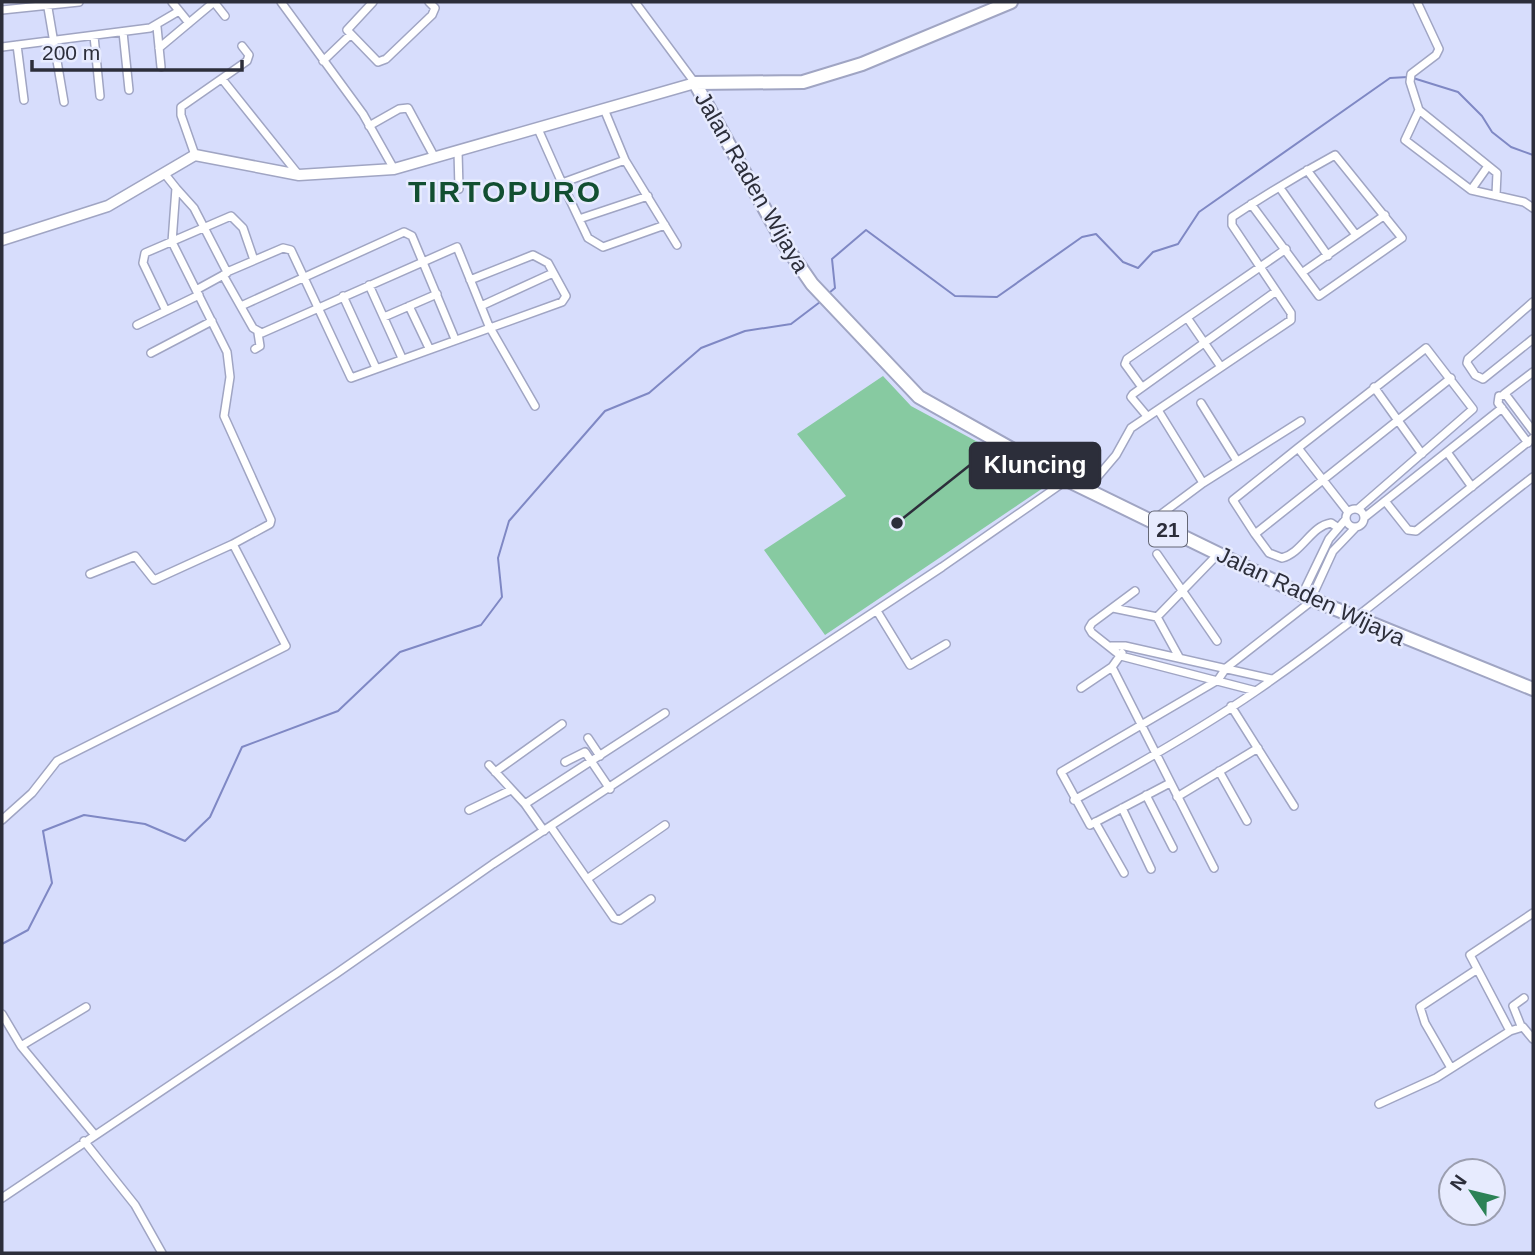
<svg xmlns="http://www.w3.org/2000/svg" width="1535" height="1255" font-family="Helvetica,sans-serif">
<rect width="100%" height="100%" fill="#d7ddfc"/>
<!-- green -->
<path fill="#87caa1" d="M 883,376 L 911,406 L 1052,482 L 825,635 L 764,550 L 846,496 L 797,434 Z"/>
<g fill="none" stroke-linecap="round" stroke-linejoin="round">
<!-- stream -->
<path stroke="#7f88c4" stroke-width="2" d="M 1413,78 L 1458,92 L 1482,116 L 1492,132 L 1511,147 L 1533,155
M 829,293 L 835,288 L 832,259 L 866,230 L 955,296 L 997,297 L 1082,237 L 1096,234 L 1123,262 L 1138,268 L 1153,252 L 1178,244 L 1199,212 L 1390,78 L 1408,77
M 2,944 L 28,930 L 52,883 L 43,831 L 84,815 L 145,824 L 185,841 L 210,817 L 242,747 L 338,711 L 400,652 L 481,625 L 502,597 L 498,558 L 509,521 L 605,411 L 649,393 L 701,348 L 745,331 L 791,324 L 820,302"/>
<defs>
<path id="street" d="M 47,2 L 64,102
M 172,2 L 189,23
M 214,2 L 225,16
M 281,2 L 363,114 L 394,169
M 373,2 L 347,30 L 378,62 L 386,59 L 432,15 L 435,8 L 429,2
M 635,2 L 695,83
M 1417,2 L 1439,49 L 1436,55 L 1411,74 L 1410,82 L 1419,110 L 1405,140 L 1471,190 L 1524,202 L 1533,208
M 2,10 L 79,2
M 157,27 L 161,67
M 123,32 L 129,90
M 94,36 L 100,96
M 17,45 L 24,100
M 2,47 L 150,28 L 179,11
M 159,48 L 214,2
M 323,61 L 350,35
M 222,79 L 298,174
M 604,109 L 625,160 L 677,245
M 1419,110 L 1497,173 L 1496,195
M 369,126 L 399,109 L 408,108 L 435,158
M 538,129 L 562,183 L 625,160
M 458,151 L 459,189
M 195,155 L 181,115 L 181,107 L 247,61 L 249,55 L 242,46
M 1307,170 L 1356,235
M 562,183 L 579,219 L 648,196
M 176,188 L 194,208 L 227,272 L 283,248 L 291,250 L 351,378 L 562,302 L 566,296 L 548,263 L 533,255 L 470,280
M 1280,188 L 1328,256
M 1471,190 L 1488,166
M 579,219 L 588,238 L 603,247 L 665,225
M 1303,272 L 1385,215
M 223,275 L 253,328 L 262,333 L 457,247 L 489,326 L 535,406
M 369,285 L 402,358
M 196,290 L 227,273
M 343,296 L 376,368
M 1533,302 L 1468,359 L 1467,363 L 1475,375 L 1483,379 L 1533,339
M 241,306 L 404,232 L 412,236 L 455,339
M 409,306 L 429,348
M 481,306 L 553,273
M 166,311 L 143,263 L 145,253 L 231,216 L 243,228 L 254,260
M 384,317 L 437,294
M 1188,319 L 1221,367
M 137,325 L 199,295
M 255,349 L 260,346 L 258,333
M 151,353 L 212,321
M 1141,386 L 1125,364 L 1127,359 L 1286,249
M 1374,387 L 1422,454
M 1504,394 L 1533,372
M 1201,403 L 1237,461
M 1158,410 L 1203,483
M 1147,416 L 1131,397 L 1133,394 L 1275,292
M 1528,443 L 1498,403 L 1499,396 L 1506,395 L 1533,431
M 1298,448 L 1233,500 L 1255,534 L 1451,378
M 1447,452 L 1472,487
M 1088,488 L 1116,455 L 1131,428 L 1291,320 L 1291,313 L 1232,225 L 1232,217 C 1265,195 1300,174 1335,155 L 1402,238 L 1319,296 L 1251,204
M 1385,501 L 1408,530 L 1416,531 L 1533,438
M1346 518a9 9 0 1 1 18 0a9 9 0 1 1-18 0Z
M 1348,512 L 1298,448 L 1426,348 L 1473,409 L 1358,509
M 1365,517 L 1502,408
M 1152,521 L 1203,483 L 1301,421
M 1255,534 L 1269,553 L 1282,558 C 1302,553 1311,526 1331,523 L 1337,527
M 1157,554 L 1217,641
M 90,574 L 135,556 L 154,580 L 233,544
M 1135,591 L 1092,623 L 1089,628 L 1092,633 L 1121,656 L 1256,691
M 1302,595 L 1329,539 L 1346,519
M 1311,599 L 1333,551 L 1355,528
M 1113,608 L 1157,617 L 1179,657
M 877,611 L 910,665 L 946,644
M 1157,617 L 1218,554
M 1111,646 L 1125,646 L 1272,679
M 1112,667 L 1214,868
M 1081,688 L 1112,667 L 1122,653
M 1231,706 L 1294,806
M 588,738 L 600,756
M 565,762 L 585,752 L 610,789
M 489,765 L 525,804 L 544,831
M 1219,771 L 1247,821
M 495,772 L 562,724
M 1170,783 L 1090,825 L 1061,772 L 1218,680 L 1226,668 L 1313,600
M 1146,795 L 1173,848
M 1177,797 L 1258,748
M 1074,800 C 1136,766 1198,731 1256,691 C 1352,625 1441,548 1533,477
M 525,804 L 665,713
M 1122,808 L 1151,869
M 469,810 L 511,790
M 2,820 L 32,793 L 57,761 L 286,646 L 233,544 L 270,524 L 271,520 L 224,416 L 230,377 L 227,352 L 172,242 L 176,188 L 164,173
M 1095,822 L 1124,873
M 551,827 L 614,918 L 620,920 L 651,899
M 587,879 L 665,825
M 2,1014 L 21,1046 L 94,1134
M 1521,1026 L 1513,1006 L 1524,998
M 1510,1031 L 1470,955 L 1533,913
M 21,1046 L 86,1007
M 1451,1068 L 1425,1023 L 1420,1007 L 1476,970
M 1379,1104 L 1436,1078 L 1510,1031 L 1523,1027 L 1533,1039
M 84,1141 L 135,1205 L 162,1253
M 2,1198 L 337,973 L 493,864 L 942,567 L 1067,480"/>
<path id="secondary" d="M 2,240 L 108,206 L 195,155 L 299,175 L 394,169 L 695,83"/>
<path id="highway" d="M 1011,2 L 862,64 L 803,82 L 695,83 L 783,242 L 812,284 L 919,397 L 1067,480 L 1311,599 L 1533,689"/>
</defs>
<!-- street casing -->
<use href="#street" stroke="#a0a5c3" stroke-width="10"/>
<!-- secondary casing -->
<use href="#secondary" stroke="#a0a5c3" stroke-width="13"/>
<!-- highway casing -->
<use href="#highway" stroke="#a0a5c3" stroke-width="16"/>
<!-- street -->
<use href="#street" stroke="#fff" stroke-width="7"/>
<!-- secondary -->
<use href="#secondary" stroke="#fff" stroke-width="10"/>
<!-- highway -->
<use href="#highway" stroke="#fff" stroke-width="12"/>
</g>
<g text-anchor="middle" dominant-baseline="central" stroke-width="5" stroke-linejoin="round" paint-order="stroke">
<!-- shield labels -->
<rect fill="#e7ebfe" stroke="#646775" stroke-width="2" x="1149" y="511.5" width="38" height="35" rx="5"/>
<g font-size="21" font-weight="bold" fill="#2c2e3a">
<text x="1168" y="529">21</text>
</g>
<!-- street labels -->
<g font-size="23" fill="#2c2e3a" stroke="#e7ebfe">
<text transform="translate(752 182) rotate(60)">Jalan Raden Wijaya</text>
<text transform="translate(1311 596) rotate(25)">Jalan Raden Wijaya</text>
</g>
<!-- district labels -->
<g font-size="30" font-weight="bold" letter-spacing="2" fill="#124f31" stroke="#e7ebfe">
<text x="505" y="191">TIRTOPURO</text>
</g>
</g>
<!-- callouts -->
<path fill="none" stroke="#2c2e3a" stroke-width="2.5" d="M897 523L970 465"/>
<circle fill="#2c2e3a" stroke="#e7ebfe" stroke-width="2.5" cx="897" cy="523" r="7"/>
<rect fill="#2c2e3a" stroke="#2c2e3a" stroke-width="2.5" x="970" y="443" width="130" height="45" rx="7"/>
<g font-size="24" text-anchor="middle" font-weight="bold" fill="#fff">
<text x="1035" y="473">Kluncing</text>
</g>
<!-- border -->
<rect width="1535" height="1255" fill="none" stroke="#2c2e3a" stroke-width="7"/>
<!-- north arrow -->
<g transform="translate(1472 1192) rotate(305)"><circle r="33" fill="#e7ebfe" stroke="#9c9fb0" stroke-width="2"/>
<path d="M0-5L12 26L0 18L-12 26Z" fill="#2c8256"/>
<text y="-10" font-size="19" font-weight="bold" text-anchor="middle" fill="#2c2e3a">N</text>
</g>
<!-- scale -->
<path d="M32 60v10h210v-10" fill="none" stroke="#2c2e3a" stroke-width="3.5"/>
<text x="42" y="60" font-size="21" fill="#2c2e3a" stroke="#e7ebfe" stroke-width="5" paint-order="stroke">200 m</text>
</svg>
